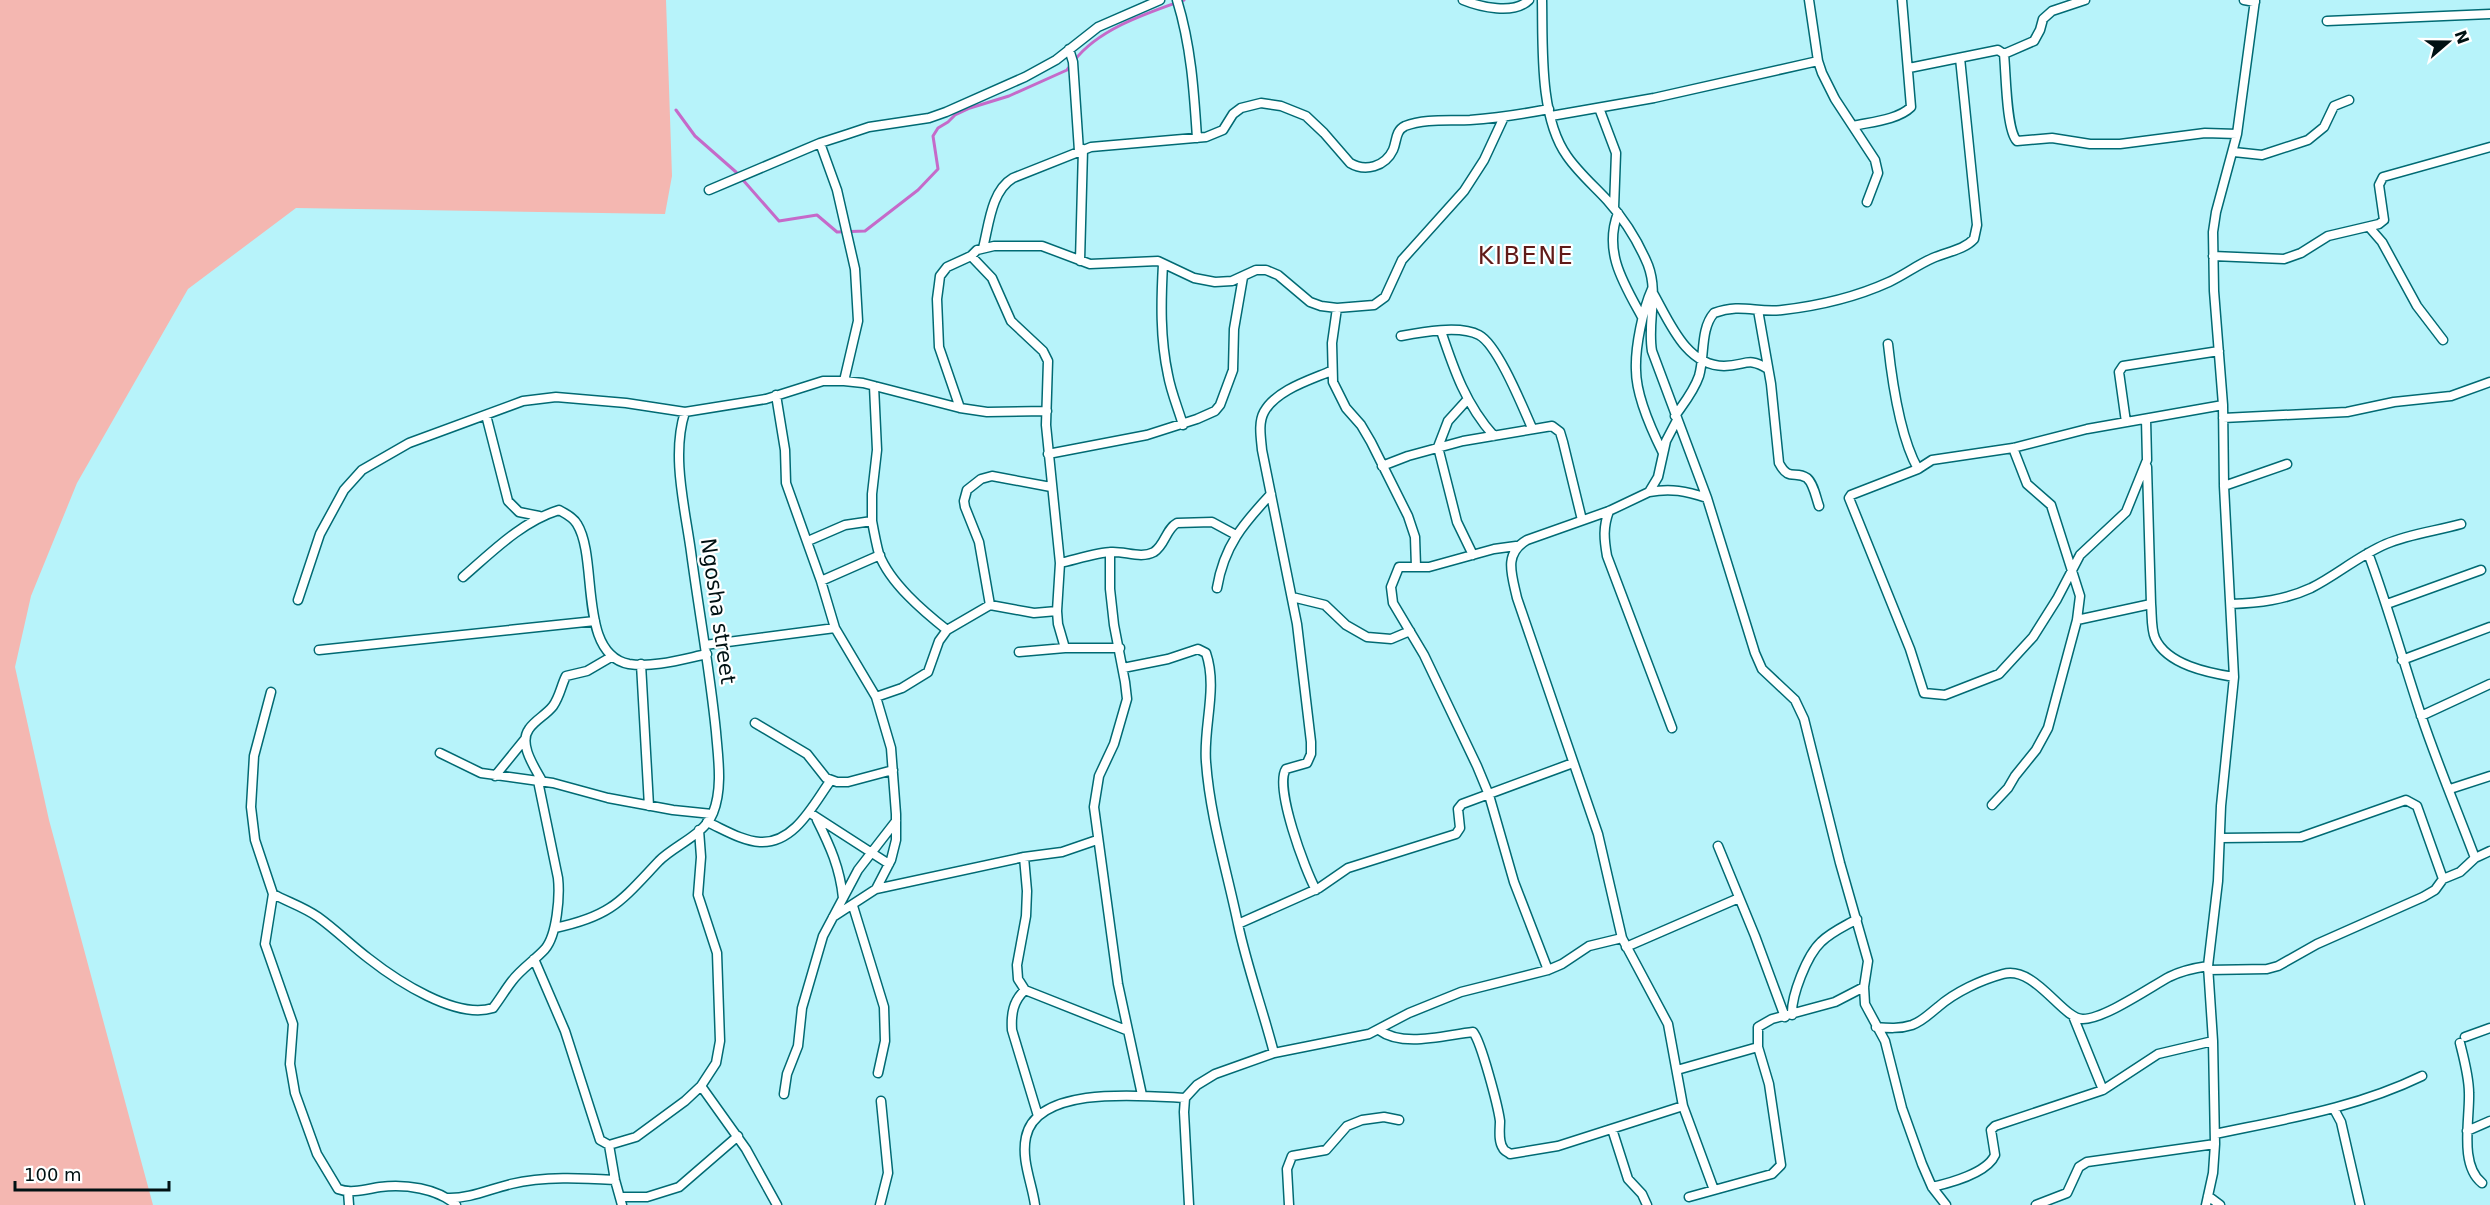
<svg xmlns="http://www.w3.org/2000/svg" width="2490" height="1205" font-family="'DejaVu Sans',sans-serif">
<rect width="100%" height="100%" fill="#b7f3fa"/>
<!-- green -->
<path fill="#f4b7b1" d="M 0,0 L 666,0 L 672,176 L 665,214 L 296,208 L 188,289 L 77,483 L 31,596 L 15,667 L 49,820 L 153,1205 L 0,1205 Z"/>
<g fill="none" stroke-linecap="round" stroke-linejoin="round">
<!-- stream -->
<path stroke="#c56ac9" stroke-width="3" d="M 1074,61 C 1098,29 1147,13 1184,0
M 676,110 L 695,136 L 736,172 L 779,221 L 817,215 L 837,232 L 865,231 L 918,190 L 938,169 L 933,136 L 938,128 L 948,122 L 955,115 L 970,108 L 1009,96 L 1067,70 L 1070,66"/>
<defs>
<path id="minor" d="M 1177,0 C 1191,45 1194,91 1197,138
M 1463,0 C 1480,7 1514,15 1529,0
M 1542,0 C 1543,46 1539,117 1567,156 C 1578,172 1593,185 1607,200 C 1624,219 1638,241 1648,265 C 1659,294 1647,322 1652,351 L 1707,498 L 1755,653 L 1762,669 L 1795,700 L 1804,719 L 1840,863 L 1868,961 L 1864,987 L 1865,1004 L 1885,1041 L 1902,1108 L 1922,1164 L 1932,1187 L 1946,1205
M 1809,0 L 1818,61 L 1822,73 L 1835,99 L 1875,160 L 1878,173 L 1867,202
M 2244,0 L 2255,2
M 2327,21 L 2490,14
M 1069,49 L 1073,62 L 1079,151
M 2004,54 C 2006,72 2006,130 2017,141 L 2052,138 L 2090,144 L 2120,144 L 2205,133 L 2237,134
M 2004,54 L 2034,41 L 2040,30 L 2043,19 L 2052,11 L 2085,0
M 1909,68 L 1998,50 L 2004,54
M 1599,108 L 1616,153 L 1614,208
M 1551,116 L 1654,98 L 1818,61
M 1853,126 C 1870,122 1898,120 1911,107 L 1902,0
M 820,143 L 837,190 L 855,269 L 858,321 L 844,381
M 2234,152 L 2262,155 L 2308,140 L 2324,127 L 2334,106 L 2349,100
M 709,190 L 820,143 L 848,134 L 869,127 L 929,118 L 946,112 L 1025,77 L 1056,60 L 1098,27 L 1160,0
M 1618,213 C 1603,252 1624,284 1642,317
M 2369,227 L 2382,242 L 2417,306 L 2443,340
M 983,248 C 989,225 991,191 1013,178 L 1091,147 L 1206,137 L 1223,130 L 1233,114 L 1241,108 L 1261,103 L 1281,106 L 1306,116 L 1324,133 L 1350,163 C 1365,172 1385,167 1393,150 C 1397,141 1395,131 1405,126 C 1425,118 1450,121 1470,120 C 1497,118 1523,114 1549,109
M 971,256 L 992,278 L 1011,321 L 1043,351 L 1048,361 L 1046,425 L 1060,563 L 1057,611 L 1058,624 L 1065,648
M 2213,256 L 2284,259 L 2301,253 L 2328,236 L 2379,224 L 2384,220 L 2379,185 L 2383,177 L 2490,147
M 1080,261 L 1083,149
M 1163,264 C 1161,301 1160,338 1168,375 C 1171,392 1178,408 1183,425
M 1652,289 C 1643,309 1635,347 1636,370 C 1636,395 1652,431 1663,453
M 1653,293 C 1669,321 1686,366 1724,366 C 1746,366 1747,356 1768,369
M 1337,308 L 1332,343 L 1333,382 L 1346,408 L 1361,425 L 1371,442 L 1408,516 L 1415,537 L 1416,567
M 1758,310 L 1771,384 L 1779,463 C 1789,482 1795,470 1807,478 C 1814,484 1816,498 1819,506
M 1441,331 C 1454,370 1466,405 1494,436
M 1401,336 C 1422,332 1460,325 1479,335 C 1498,345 1523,408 1532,428
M 1888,344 C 1892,381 1900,437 1918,469 L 1932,460 L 2013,448 L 2087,429 L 2223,405
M 776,395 L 785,450 L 786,483 L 821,581 L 835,628 L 876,697 L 891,748 L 896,814 L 896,840 L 891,860 L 876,889 L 833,917
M 1467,400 L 1448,421 L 1438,447 L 1457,522 L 1473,555
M 960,408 L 939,347 L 937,299 L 939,284 L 940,276 L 947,267 L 971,256 L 977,250 L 994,246 L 1042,246 L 1090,264 L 1158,261 L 1194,278 L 1215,282 L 1232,281 L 1256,270 L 1266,270 L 1278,275 L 1310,302 L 1321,306 L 1337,308 L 1374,305 L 1385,297 L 1402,260 L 1464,191 L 1484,160 L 1504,117
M 486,415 L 508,501 L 519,512 L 539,516
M 1675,416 C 1684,403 1694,391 1699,376 C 1705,356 1700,329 1714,313 C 1741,303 1756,313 1782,310 C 1817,306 1856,297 1889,282 C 1904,275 1917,265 1933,258 C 1946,252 1964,250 1974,239 L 1977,225 L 1960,58
M 2223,418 L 2347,412 L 2394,402 L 2451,396 L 2490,382
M 1677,420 L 1666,441 L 1658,477 L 1649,492 L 1609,511 L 1527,540 C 1503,554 1512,575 1517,598 L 1598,834 L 1622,938 L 1668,1024 L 1683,1106 L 1714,1190
M 2126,422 L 2119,372 L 2123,366 L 2219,351
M 1048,454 L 1147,435 L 1197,419 L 1215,411 L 1220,405 L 1233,370 L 1234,329 L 1243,277
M 1382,466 L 1408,456 L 1463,441 L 1552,426 L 1560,432 L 1563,442 L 1582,520
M 2147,467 L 2151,604
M 1918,469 L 1851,495 L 1849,498 L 1910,649 L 1924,693 L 1945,695 L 1999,674 L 2033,637 L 2057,599 L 2080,555 L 2126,512 L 2147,460 L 2146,419
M 2224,486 L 2287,464
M 1649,492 C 1671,488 1686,491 1707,498
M 1609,511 C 1603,527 1604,539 1607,556 L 1672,728
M 872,521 C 874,532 876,543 879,554 C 890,583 923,611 947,630
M 808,541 L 845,525 L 872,521 L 872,494 L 877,450 L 874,386
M 1516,546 L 1494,549 L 1429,567 L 1399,567 L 1391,587 L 1393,603 L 1424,655 L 1477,766 L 1489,795 L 1514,882 L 1548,970
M 1110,552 L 1110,589 L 1114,625 L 1125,682 L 1127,699 L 1114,744 L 1099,776 L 1094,807 L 1118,984 L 1142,1095
M 2368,553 C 2388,606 2403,661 2421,715 C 2437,763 2457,810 2475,858
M 1060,563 C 1074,560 1099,552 1111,552 C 1125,551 1141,559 1154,552 C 1165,545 1166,529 1177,523 L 1212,522 L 1236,535
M 463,577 C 492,552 521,522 559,510 C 566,514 573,517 577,524 C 599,559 577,654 629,664 C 653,668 683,659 707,654
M 821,581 L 880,555
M 1217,588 C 1224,546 1243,524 1271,494
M 1292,597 L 1325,605 L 1346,625 L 1367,637 L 1391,639 L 1410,631
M 298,600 L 320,534 L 344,490 L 362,470 L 409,443 L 523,401 L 556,397 L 626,403 L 685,412 L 766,399 L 823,381 L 844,381 L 863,383 L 960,408 L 987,412 L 1047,411
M 2231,604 C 2259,603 2285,600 2311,588 C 2337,575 2358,556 2386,544 C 2409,534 2436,531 2461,524
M 2387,604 L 2481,570
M 990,605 L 979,542 L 965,507 L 964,501 L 967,490 L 981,479 L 992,476 L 1051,487
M 2077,620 L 2151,604 C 2152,614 2151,629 2155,638 C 2167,665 2209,673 2234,677
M 705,645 L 835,628
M 319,650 L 595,621
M 1019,652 L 1065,648 L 1120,648
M 2402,660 L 2490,627
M 641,664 L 649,806
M 1123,668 L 1168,659 L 1198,649 L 1206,653 C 1218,688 1203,727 1206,762 C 1210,817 1227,871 1238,924
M 271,692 L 254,756 L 251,807 L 255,840 L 273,894 L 265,944 L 293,1024 L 290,1064 L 295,1093 L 317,1154 L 338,1189 C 351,1194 367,1189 380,1187 C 405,1184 437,1188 456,1205
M 876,697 L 902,688 L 928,672 L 939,641 L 947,630 L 990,605 L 1034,613 L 1057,611
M 2421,716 L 2490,684
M 755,723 L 807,754 L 826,778 L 837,782 L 848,782 L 893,770
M 440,753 L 481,773 L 553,783 L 608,798 L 673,810 L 712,814
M 495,776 L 525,739
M 542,781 C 535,768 518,744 529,729 C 535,720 546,715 553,706 C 560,696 561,686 566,676 L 587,671 L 611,657
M 2450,789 L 2490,776
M 1992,805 L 2008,788 L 2015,776 L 2036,750 L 2048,728 L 2077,620 L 2080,596 L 2051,505 L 2027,484 L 2013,448
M 810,813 L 889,864
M 817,820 C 830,846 840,868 843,898
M 707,822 C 723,829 742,841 760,842 C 795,844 814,803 831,780
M 2221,838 L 2301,837 L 2406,800 L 2417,806 L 2443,879
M 1718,846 L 1755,936 L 1785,1017
M 1024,857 L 1027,891 L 1026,916 L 1017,965 L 1018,979 L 1025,990 L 1126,1030
M 876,889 L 1024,857 L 1062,852 L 1097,840
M 1316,890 C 1305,870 1274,787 1286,769 L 1307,763 L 1311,754 L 1311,742 L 1297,624 L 1262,450 C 1261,438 1258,423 1264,412 C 1276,390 1310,380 1331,371
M 273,894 C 288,902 304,907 318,917 C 336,930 351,945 368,958 C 396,980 456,1020 493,1008 C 500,999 505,990 512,981 C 521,969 535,960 545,949 C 557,935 560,896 558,878 L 538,781
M 853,906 L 884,1007 L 885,1041 L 878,1073
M 555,928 C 612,916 621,901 659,861 C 675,845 704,835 713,813 C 723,788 718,757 716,732 C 710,671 699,612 691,552 C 685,508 671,455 685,412
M 1626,947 L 1739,898
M 534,959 L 565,1031 L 600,1140 L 609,1145 L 636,1137 L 685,1101 L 701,1086 L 716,1063 L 720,1041 L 717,953 L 698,895 L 701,857 L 699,830
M 2208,970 L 2267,969 L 2278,966 L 2317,944 L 2423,897 L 2435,890 L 2443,879 L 2460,872 L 2475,858 L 2490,851
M 1025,990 C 1013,1001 1011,1014 1012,1030 L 1038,1116
M 1792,1015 C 1791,996 1807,955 1821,942 C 1831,932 1845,926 1857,919
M 2073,1016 L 2103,1090
M 1876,1027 C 1888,1028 1900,1029 1912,1025 C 1923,1021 1929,1014 1938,1007 C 1955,992 1981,980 2003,974 C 2035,965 2062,1019 2083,1019 C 2104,1019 2149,988 2169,977 C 2181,971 2194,968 2208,966
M 1379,1030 C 1403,1048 1445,1035 1473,1032 C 1481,1041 1498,1106 1500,1121 C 1500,1129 1498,1141 1503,1148 C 1504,1151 1508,1152 1510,1154 L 1558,1146 L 1683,1106
M 2465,1037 L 2490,1028
M 2460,1043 C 2464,1059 2469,1077 2469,1093 C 2470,1119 2459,1165 2482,1183
M 1274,1053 C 1263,1010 1247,967 1238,924 L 1319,888 L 1348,868 L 1456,834 L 1460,828 L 1458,809 L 1462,804 L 1573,763
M 1677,1070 L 1758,1047
M 701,1086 L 746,1149 L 777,1205
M 784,1094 L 787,1074 L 798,1046 L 802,1008 L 823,936 L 858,870 L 896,821
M 2334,1109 L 2341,1122 L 2360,1205
M 1612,1129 L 1628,1179 L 1642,1194 L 1647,1205
M 2467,1131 L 2490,1121
M 2215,1134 C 2286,1119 2356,1108 2422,1076
M 609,1145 L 615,1180 L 622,1205
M 1932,1187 C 1950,1183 1987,1173 1995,1155 L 1991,1130 L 1995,1126 L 2103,1090 L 2158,1054 L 2213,1041
M 348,1191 L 349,1205
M 2208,1196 L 2220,1205
M 620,1197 L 647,1197 L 679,1187 L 738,1136
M 1689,1197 L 1772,1174 L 1781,1165 L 1769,1084 L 1758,1047 L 1758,1027 L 1772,1019 L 1835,1002 L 1864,987
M 447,1198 C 469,1199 490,1189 511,1184 C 544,1176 582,1178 615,1180
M 880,1205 L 888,1173 L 881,1101
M 1035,1205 C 1032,1183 1021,1160 1026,1137 C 1037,1084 1146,1096 1185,1098
M 1189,1205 L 1184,1112 L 1185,1098 L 1197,1085 L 1215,1074 L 1274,1053 L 1369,1034 L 1409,1013 L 1461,992 L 1548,970 L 1562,964 L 1589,946 L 1622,938
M 1289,1205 L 1287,1169 L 1292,1156 L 1326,1150 L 1347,1126 L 1362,1120 L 1384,1117 L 1399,1120
M 2036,1205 L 2067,1193 L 2079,1167 L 2087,1162 L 2215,1144
M 2206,1205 L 2213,1173 L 2215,1144 L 2213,1041 L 2208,966 L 2218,881 L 2221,806 L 2234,677 L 2224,486 L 2223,405 L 2214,291 L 2213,232 L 2216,212 L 2237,134 L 2255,0"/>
</defs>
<!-- minor casing -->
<use href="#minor" stroke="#016a73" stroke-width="11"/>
<!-- minor -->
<use href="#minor" stroke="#fff" stroke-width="8"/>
</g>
<g text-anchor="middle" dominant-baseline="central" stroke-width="4.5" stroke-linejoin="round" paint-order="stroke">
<!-- street labels -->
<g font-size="21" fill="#001113" stroke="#fff">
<text transform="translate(718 611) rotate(82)">Ngosha street</text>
</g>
<!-- quarter labels -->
<g font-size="24" letter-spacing="1.5" fill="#601b19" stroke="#fff">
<text x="1526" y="256">KIBENE</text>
</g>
</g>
<!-- north arrow -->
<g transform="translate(2448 42) rotate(70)" stroke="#ffffff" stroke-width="4.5" paint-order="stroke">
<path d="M0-4.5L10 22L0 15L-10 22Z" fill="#001113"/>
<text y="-9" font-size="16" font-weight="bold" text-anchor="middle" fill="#001113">N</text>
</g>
<!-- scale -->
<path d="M15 1181v9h154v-9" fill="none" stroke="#001113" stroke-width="3"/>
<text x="24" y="1181" font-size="18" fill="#001113" stroke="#ffffff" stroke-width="4.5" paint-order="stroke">100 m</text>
</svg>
